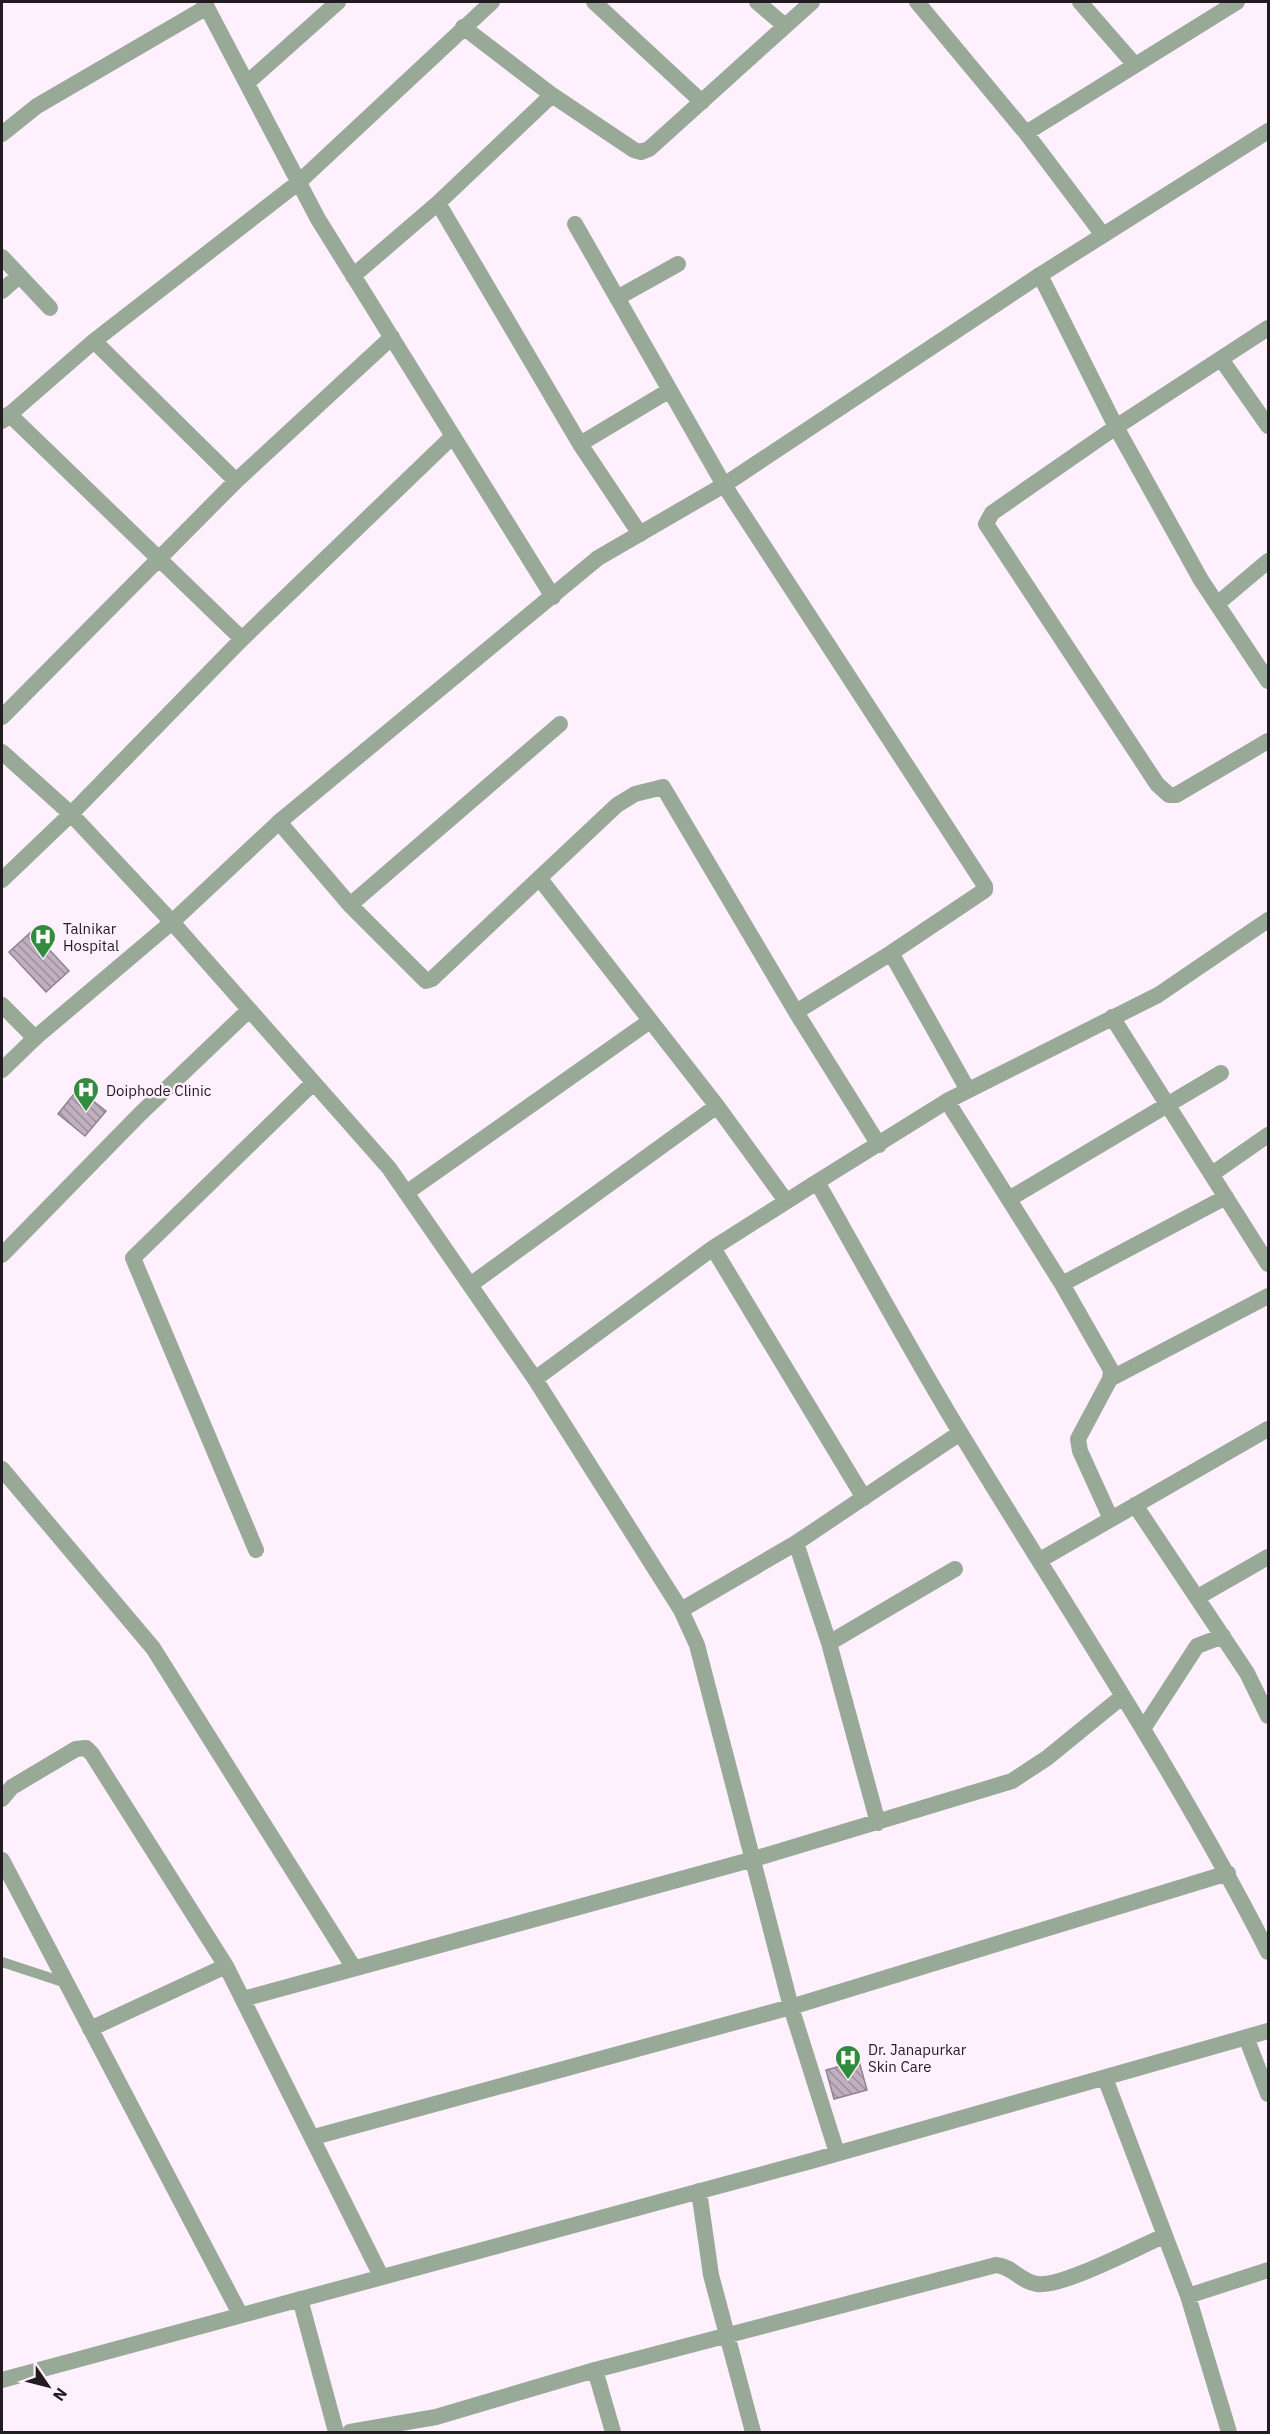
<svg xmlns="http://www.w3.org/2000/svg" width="1270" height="2434" font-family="'IBM Plex Sans',sans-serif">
<defs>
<pattern id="building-back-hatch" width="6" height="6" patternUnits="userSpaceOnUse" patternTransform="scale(1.5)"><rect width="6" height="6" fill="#c0b0bf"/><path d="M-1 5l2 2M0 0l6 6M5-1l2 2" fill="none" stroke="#9c8e9b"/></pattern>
</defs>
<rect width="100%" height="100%" fill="#fef1fd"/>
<!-- building -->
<path fill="url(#building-back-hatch)" stroke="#918290" stroke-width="1.5" d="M 32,931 L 69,971 L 46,992 L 9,952 Z
M 78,1089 L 106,1111 L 85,1136 L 58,1114 Z
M 859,2061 L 867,2090 L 834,2099 L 826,2070 Z"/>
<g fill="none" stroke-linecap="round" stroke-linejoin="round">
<!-- service -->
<path stroke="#98a998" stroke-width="10" d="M 2,1962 L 66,1983"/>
<!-- minor -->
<path stroke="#98a998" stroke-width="16" d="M 204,2 L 318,219 L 553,597
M 594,2 L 702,102
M 757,2 L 785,26
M 917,2 L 1026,133 L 1103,235
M 1080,2 L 1135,65
M 463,27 L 552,95 L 634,150 L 641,152 L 649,149 L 812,2
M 247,83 L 338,2
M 1026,133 L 1237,2
M 2,134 L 37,106 L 207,7
M 438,203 L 580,444 L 640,534
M 575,224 L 724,485 L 985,886 L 985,890 L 891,953 L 796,1012
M 2,257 L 50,308
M 1040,275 L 1116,427 L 1201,580 L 1268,681
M 353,276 L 438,203 L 552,95
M 2,291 L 19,276
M 617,298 L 678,264
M 1268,328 L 1116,427 L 992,513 L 986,524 L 1157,784 L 1169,795 L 1176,795 L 1268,741
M 94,341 L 236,481
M 1221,359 L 1268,426
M 9,414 L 242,639
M 2,421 L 94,341 L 299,182 L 492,2
M 580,444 L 670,390
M 1217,604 L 1268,561
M 2,717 L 236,481 L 392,337
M 2,752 L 71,814 L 172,922 L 389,1168 L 535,1379 L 713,1248 L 817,1182
M 279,822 L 350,905 L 426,981 L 432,979 L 617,805 L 635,794 L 663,787 L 796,1012 L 879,1145
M 540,879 L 717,1106 L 786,1201
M 2,880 L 71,814 L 242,639 L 453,436
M 350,905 L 560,724
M 1268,920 L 1158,995 L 947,1101 L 817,1182 C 865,1266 911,1352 961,1434 C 1065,1606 1177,1773 1268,1952
M 891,953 L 968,1090
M 2,1005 L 35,1038
M 1112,1017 L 1268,1264
M 947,1101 L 1062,1284 L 1111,1370 L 1110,1379 L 1078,1439 L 1080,1451 L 1111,1519
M 1212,1174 L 1268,1135
M 406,1193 L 650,1021
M 1009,1199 L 1221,1073
M 713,1248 L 864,1498
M 2,1255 L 140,1114 L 249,1010
M 1062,1284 L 1226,1197
M 470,1285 L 717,1106
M 535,1379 L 681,1610 L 697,1645 L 791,2007 L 837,2153
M 1110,1379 L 1268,1296
M 2,1469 L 153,1648 L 354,1968
M 1135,1505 L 1247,1673 L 1268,1716
M 796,1543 L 829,1643 L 878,1823
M 256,1550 L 133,1258 L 313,1083
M 1040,1560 L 1268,1429
M 1198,1597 L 1268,1557
M 681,1610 L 796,1543 L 960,1433
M 829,1643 L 955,1569
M 1143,1729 L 1197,1646 L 1223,1636
M 2,1799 L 12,1787 L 76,1749 L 86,1748 L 92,1754 L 226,1966 L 381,2276
M 2,1860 L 240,2314
M 243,1999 L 754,1859 L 1012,1781 L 1047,1758 L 1123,1696
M 90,2029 L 226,1966
M 1246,2037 L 1268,2094
M 1105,2078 L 1188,2296 L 1229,2432
M 314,2137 L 791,2007 L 1228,1873
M 699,2191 L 711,2275 L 753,2432
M 1188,2296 L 1268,2270
M 300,2299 L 336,2432
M 595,2370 L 613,2432
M 2,2380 L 811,2161 L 1268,2031
M 350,2432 L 436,2417 L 595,2370 L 996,2265 C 1012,2266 1021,2282 1037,2284 C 1061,2288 1138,2247 1164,2236"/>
<!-- tertiary -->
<path stroke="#98a998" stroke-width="16" d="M 2,1070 L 35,1038 L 172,922 L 279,822 L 598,558 L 724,485 L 1040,275 L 1268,131"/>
</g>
<!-- icons -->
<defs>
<symbol id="hospital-pin" viewBox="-11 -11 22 30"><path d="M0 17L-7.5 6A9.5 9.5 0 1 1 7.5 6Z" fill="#328c3d" stroke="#fef1fd"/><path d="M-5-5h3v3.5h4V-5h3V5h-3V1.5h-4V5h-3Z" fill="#fff"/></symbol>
</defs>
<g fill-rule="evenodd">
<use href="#hospital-pin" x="28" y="922" width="30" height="40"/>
<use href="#hospital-pin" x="71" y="1075" width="30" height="40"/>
<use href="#hospital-pin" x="833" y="2043" width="30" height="40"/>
</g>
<g text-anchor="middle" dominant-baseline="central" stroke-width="5" stroke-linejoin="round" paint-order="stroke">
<!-- poi labels -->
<g font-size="15" fill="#221c22" stroke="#fef1fd" text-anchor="start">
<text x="63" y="928">Talnikar<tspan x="63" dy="17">Hospital</tspan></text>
<text x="106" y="1090">Doiphode Clinic</text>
<text x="868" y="2049">Dr. Janapurkar<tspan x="868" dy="17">Skin Care</tspan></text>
</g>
</g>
<!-- border -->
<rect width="1270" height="2434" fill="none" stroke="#221c22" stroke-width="6"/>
<!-- north arrow -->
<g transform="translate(48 2386) rotate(125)" stroke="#fef1fd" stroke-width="4.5" paint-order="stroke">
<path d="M0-4.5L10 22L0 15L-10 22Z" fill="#221c22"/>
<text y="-9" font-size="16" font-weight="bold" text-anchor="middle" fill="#221c22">N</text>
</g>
</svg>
